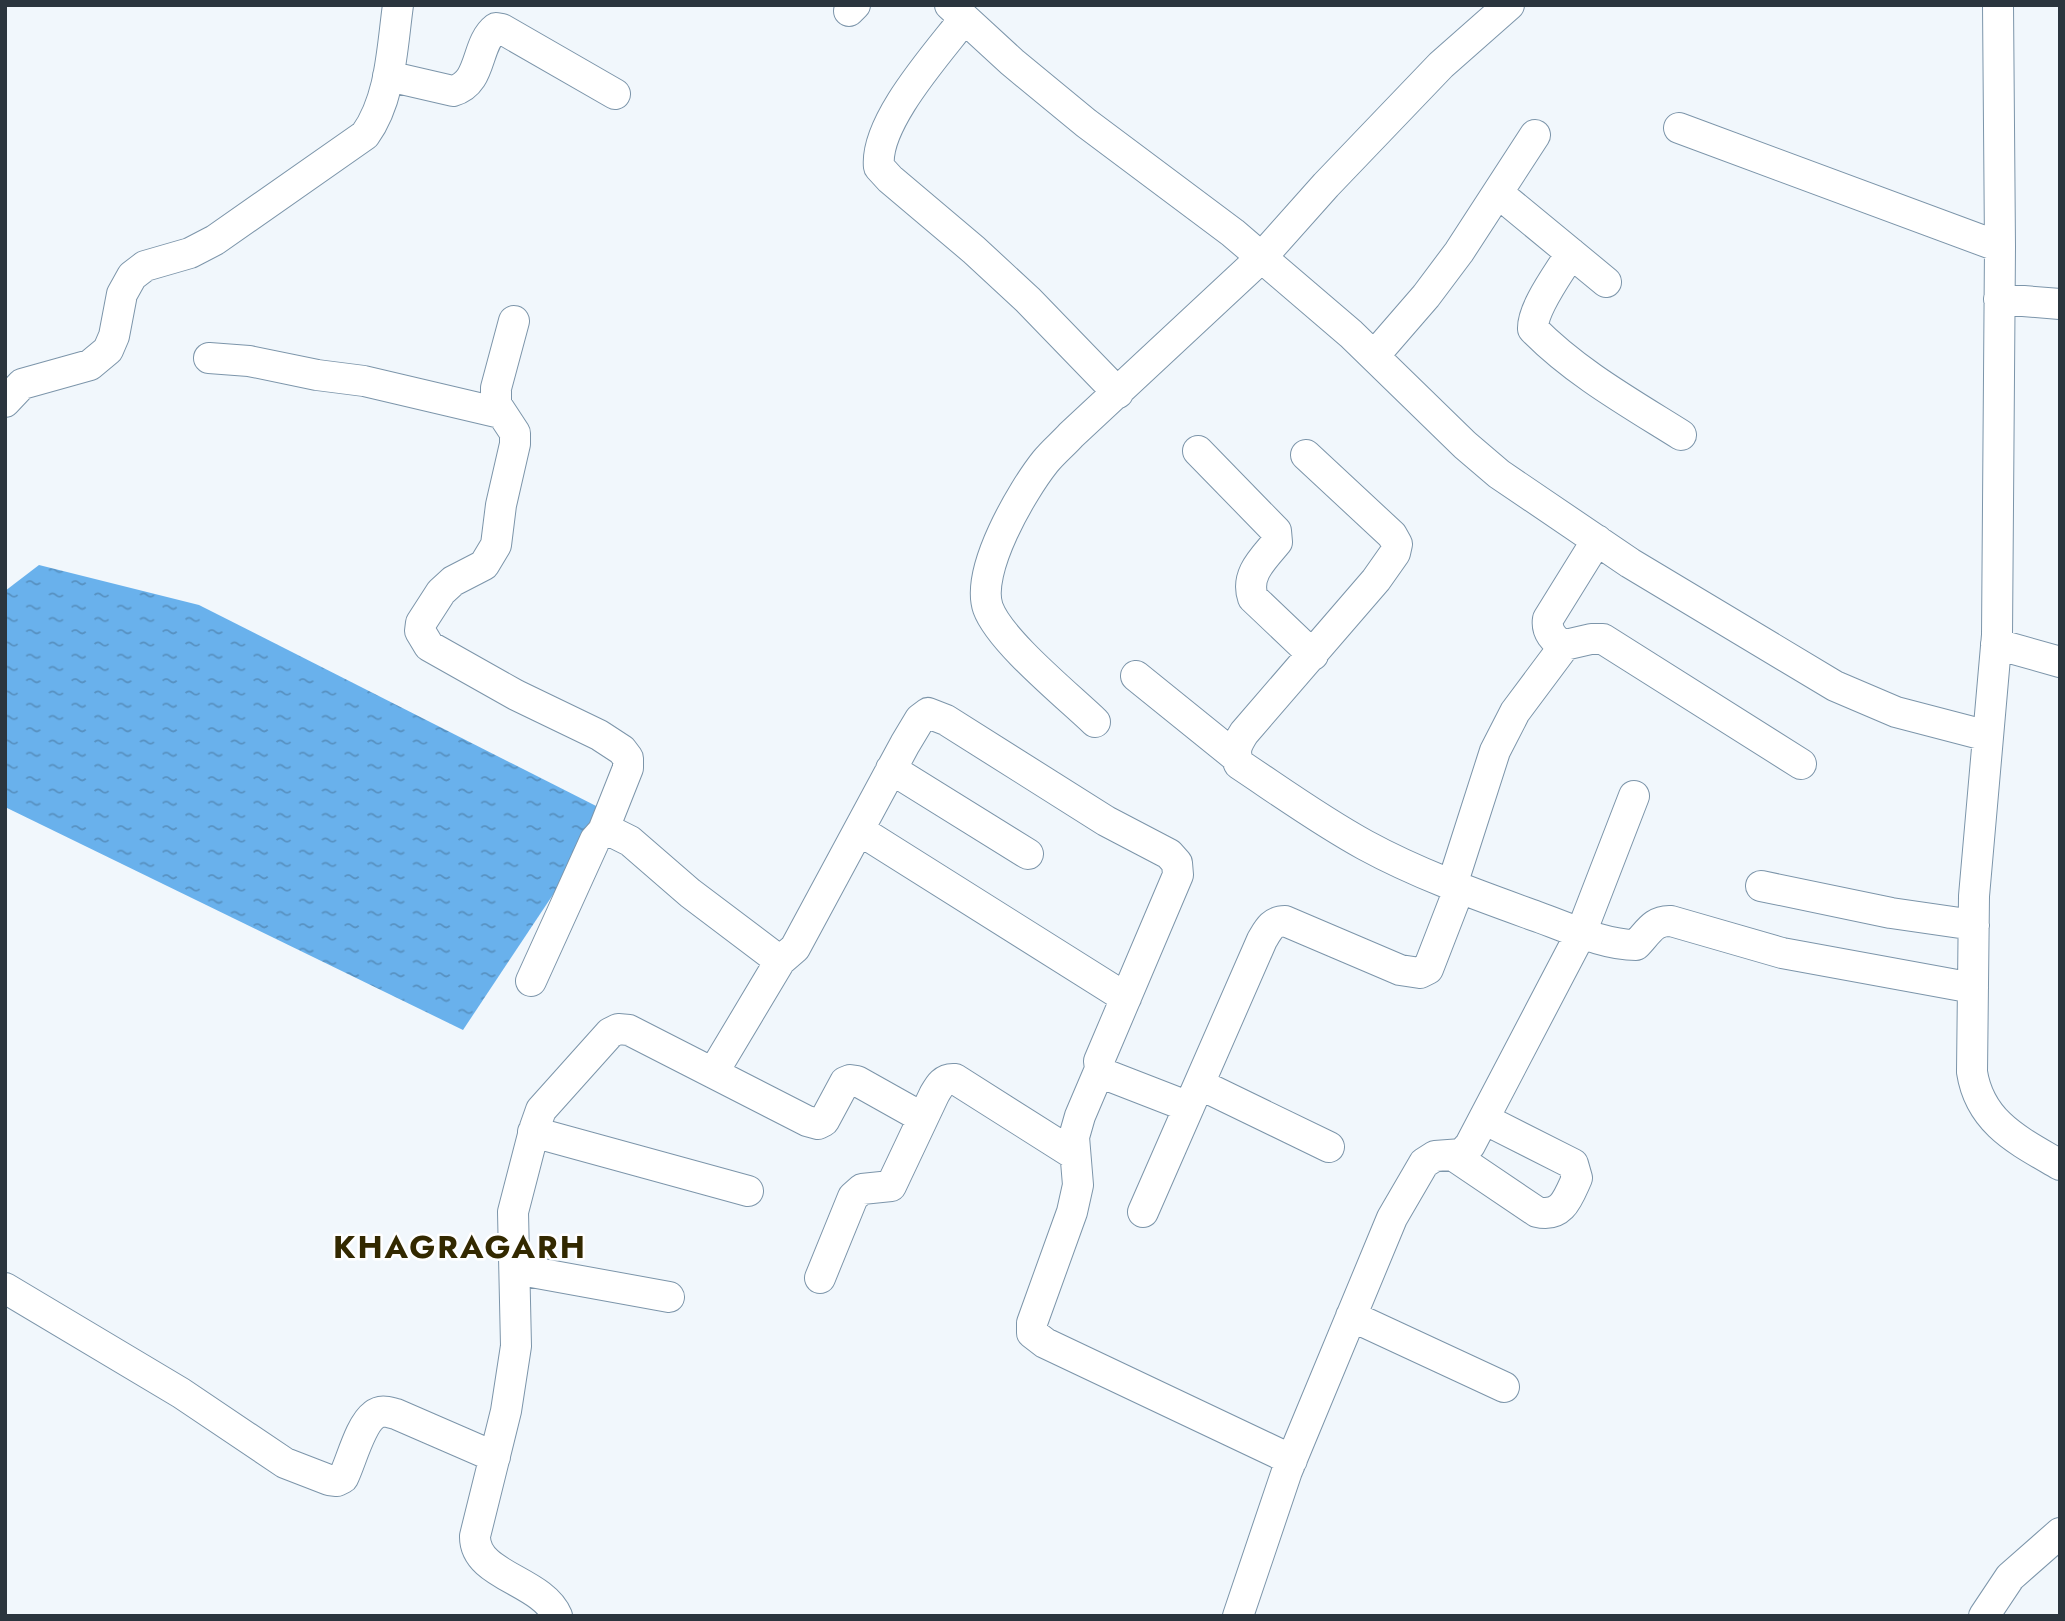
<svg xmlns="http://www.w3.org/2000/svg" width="2065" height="1621" font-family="Jost,sans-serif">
<defs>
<pattern id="water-ripples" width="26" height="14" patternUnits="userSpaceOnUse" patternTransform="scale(1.75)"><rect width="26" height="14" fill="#69b1ec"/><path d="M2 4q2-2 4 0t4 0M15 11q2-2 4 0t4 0" fill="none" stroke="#5791c1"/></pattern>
</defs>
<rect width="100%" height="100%" fill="#f1f7fc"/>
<!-- water -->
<path fill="url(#water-ripples)" d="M 39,565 L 199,605 L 608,812 L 463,1030 L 5,807 L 5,591 Z"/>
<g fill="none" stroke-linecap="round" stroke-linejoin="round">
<defs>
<path id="minor" d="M 950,5 L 1012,62 L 1086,123 L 1233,233 L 1351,334 L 1465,445 L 1499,474 L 1630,563 L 1835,686 L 1896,712 L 1988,736
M 1998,5 L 2000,247 L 1997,635 L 1974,896 L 1972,1072 C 1980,1123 2019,1141 2060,1165
M 849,11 L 855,5
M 964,19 C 938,53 874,123 879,167 L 890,179 L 974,250 L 1028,300 L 1118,393
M 388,76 L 453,91 C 483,83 475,44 496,28 L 502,29 L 615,94
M 1679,128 L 2000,247
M 1498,193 L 1606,282
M 1571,253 C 1560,272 1532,308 1533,329 C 1575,372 1630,403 1681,435
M 1999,299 L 2060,304
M 514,321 L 496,388 L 496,404 L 515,433 L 515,444 L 501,505 L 496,545 L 484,565 L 453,581 L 441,592 L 421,623 L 420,631 L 429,646 L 516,695 L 599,735 L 622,750 L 628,758 L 628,768 L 603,831
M 1374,356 L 1426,296 L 1459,252 L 1535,135
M 209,358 L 249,361 L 317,375 L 364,381 L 500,413
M 5,402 L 22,384 L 90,365 L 108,350 L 114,336 L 122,294 L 132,276 L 145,266 L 190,253 L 215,240 L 365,135 C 391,99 392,48 398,5
M 1198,451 L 1276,531 L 1277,542 C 1263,559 1245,575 1253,598 L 1313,655
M 1306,455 L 1392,535 L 1397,544 L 1395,553 L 1376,580 L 1244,733 C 1237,744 1233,751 1239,764 C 1281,792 1321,821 1365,845 C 1420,875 1480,896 1538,917 C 1569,928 1604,945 1636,945 C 1648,933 1653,920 1671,921 L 1782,953 L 1973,988
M 1597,540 L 1548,619 C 1546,631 1554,642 1565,645 L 1591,639 L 1603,639 L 1801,764
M 1996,644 L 2060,662
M 1136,676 L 1235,756
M 1095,722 C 1068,696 1000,641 988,608 C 975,571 1022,491 1045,462 C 1053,452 1063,444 1071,435 L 1261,258 L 1326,185 L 1441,65 L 1509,5
M 891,769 L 1028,854
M 859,830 L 1126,998
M 1452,885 L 1495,751 L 1515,712 L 1565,645
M 1761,886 L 1891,913 L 1974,925
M 531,981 L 595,840 L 603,831 L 612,832 L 630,841 L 690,893 L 780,961 L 795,948 L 905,744 L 920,719 L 928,713 L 946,720 L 1106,821 L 1169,854 L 1177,863 L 1178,875 L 1099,1061 L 1100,1069 L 1104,1074 L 1189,1107
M 1100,1069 L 1080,1116 L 1074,1137 L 1078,1185 L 1072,1212 L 1032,1323 L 1032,1333 L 1045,1343 L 1292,1460
M 713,1073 L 780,961
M 1199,1084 L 1329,1147
M 533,1132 L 748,1191
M 1454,1156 L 1537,1212 C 1562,1218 1568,1198 1577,1178 L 1573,1164 L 1484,1119
M 1143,1212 L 1262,940 C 1268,930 1272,921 1285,921 L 1400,970 L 1420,973 L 1428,969 L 1459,889
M 515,1269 L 669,1297
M 820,1278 L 853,1197 L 862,1189 L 891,1186 L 934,1095 C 939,1086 943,1078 955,1079 L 1075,1155
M 5,1288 L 181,1393 L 285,1463 L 329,1480 L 337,1481 L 343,1478 C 351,1462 360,1425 374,1415 C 381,1409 388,1412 396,1414 L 495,1457
M 1351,1316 L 1504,1387
M 557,1616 C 542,1580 474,1576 475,1536 L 506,1411 L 516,1346 L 513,1212 L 535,1127 L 541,1110 L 610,1033 L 618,1029 L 629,1030 L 807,1121 L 818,1124 L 824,1121 L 845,1082 L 850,1080 L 857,1081 L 923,1118
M 1238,1616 L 1287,1471 L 1392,1218 L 1424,1163 L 1435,1156 L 1462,1154 L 1470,1145 L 1581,933 L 1634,796
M 1984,1616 L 2010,1577 L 2060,1533"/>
</defs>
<!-- minor casing -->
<use href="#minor" stroke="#7c95aa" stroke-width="32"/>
<!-- minor -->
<use href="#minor" stroke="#fff" stroke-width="30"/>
</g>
<g text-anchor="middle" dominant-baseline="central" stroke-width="5" stroke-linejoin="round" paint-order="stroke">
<!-- district labels -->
<g font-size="32" font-weight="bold" letter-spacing="2" fill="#332900" stroke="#fff">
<text x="460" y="1247">KHAGRAGARH</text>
</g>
</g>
<!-- border -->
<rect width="2065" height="1621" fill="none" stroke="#2b353e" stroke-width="14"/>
</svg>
